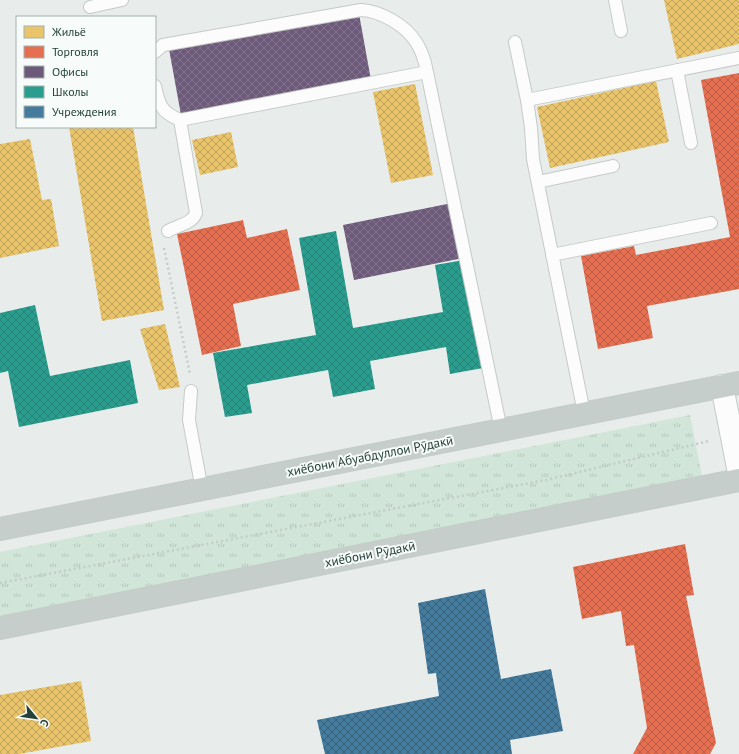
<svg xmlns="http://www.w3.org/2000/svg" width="739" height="754" font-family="'PT Sans',sans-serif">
<defs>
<pattern id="grass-tufts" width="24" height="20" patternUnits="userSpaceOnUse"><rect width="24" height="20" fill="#d1e6d8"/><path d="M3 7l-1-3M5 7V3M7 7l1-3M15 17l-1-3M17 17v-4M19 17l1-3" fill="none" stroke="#b3c6ba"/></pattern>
<pattern id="homes-cross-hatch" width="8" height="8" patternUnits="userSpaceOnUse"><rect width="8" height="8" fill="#e9c46a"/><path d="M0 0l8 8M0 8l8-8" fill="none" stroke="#bda158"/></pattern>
<pattern id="shops-cross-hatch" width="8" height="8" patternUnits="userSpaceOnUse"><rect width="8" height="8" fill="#e76f51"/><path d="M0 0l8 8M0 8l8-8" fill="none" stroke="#bb5d44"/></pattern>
<pattern id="offices-cross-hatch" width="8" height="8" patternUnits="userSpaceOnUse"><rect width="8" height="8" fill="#6d597a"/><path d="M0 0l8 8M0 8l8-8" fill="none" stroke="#81748c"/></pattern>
<pattern id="schools-cross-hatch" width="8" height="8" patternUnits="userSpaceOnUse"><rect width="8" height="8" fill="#2a9d8f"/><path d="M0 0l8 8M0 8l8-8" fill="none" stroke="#248276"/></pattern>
<pattern id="public-cross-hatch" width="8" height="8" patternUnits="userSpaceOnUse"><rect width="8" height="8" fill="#457b9d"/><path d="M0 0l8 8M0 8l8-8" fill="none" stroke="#36617a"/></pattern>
</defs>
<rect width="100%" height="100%" fill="#e8edeb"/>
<!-- grass -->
<path fill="url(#grass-tufts)" d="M 690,415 L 702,476 L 0,616 L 0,552 Z"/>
<!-- homes -->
<path fill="url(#homes-cross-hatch)" d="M 664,0 L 739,0 L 739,44 L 677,59 Z
M 656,81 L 669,142 L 550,168 L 537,107 Z
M 415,84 L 433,175 L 391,183 L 373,92 Z
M 69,127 L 133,127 L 164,310 L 102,321 Z
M 231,132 L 238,167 L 200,175 L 192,140 Z
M 30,139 L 42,200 L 51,199 L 59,246 L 0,258 L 0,144 Z
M 165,324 L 180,387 L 159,390 L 140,329 Z
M 81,681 L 91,741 L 19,754 L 0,754 L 0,695 Z"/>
<!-- shops -->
<path fill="url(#shops-cross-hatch)" d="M 739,73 L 739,289 L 647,306 L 653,338 L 598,349 L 581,256 L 634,246 L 636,255 L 730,237 L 701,80 Z
M 243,220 L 247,238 L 287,229 L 300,290 L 233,304 L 241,346 L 202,355 L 177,234 Z
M 685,544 L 694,595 L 686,596 L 716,743 L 710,754 L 633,754 L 647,728 L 634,645 L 626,646 L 621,611 L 582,619 L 573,567 Z"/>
<!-- offices -->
<path fill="url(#offices-cross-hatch)" d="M 359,14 L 371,80 L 181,115 L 169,49 Z
M 452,203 L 463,258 L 354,280 L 343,225 Z"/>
<!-- schools -->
<path fill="url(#schools-cross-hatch)" d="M 336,231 L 353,328 L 443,312 L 435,265 L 464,260 L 483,368 L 450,374 L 446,347 L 370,361 L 375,389 L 333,397 L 328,370 L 247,385 L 252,413 L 225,417 L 213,353 L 316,335 L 299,238 Z
M 35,305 L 50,376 L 130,360 L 138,403 L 19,427 L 8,371 L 0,373 L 0,313 Z"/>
<!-- public -->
<path fill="url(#public-cross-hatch)" d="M 485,589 L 501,679 L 551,669 L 563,731 L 510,740 L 512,754 L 325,754 L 317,720 L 439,696 L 436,673 L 428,674 L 418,603 Z"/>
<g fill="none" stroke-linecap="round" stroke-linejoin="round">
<defs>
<path id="service" d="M 615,0 L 621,31
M 90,7 L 122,0
M 515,42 L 527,100
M 155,52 L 163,45 L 361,10 C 381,11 405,25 416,42 C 422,51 425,61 427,72 L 501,430
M 677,70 L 691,143
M 155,86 C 159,105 161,112 180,120
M 538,182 L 613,166
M 168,231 C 178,225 192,224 196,213 L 180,120 L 427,72
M 552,255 L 711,223
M 191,391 L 189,420 L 202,490
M 584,413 L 533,159 L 531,128 L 527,100 L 739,58"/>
<path id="tertiary" d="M 722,386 L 739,473"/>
<path id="trunk" d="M 0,529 L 739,383
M 0,628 L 739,480"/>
</defs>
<!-- service casing -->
<use href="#service" stroke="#c5cac8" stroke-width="14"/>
<!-- tertiary casing -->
<use href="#tertiary" stroke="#c5cac8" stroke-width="24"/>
<!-- trunk casing -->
<use href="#trunk" stroke="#c3ccc9" stroke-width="24"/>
<!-- path -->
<path stroke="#c3ccca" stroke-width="2.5" stroke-dasharray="2 3" stroke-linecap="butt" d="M 164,248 L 190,374
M 0,583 L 546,480 L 709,441"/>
<!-- service -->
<use href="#service" stroke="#fcfcfc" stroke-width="12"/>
<!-- tertiary -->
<use href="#tertiary" stroke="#fcfcfc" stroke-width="22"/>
<!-- trunk -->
<use href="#trunk" stroke="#c6cecc" stroke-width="22"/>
</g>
<g text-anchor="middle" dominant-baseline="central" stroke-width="4" stroke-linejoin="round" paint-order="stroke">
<!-- street labels -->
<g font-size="13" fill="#24423a" stroke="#f7fbf9">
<text transform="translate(370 456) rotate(-11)">хиёбони Абуабдуллои Рӯдакӣ</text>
<text transform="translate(370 554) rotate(-11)">хиёбони Рӯдакӣ</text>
</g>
</g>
<!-- legend -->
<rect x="16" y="16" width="140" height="112" fill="#f7fbf9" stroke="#a3b1ad"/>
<rect x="24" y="26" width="20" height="12" fill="#e9c46a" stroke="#a3b1ad"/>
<text x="52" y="36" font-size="12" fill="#24423a">Жильё</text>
<rect x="24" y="46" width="20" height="12" fill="#e76f51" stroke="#a3b1ad"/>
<text x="52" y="56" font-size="12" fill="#24423a">Торговля</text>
<rect x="24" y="66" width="20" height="12" fill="#6d597a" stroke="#a3b1ad"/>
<text x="52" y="76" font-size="12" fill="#24423a">Офисы</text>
<rect x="24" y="86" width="20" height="12" fill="#2a9d8f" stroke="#a3b1ad"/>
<text x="52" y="96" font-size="12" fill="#24423a">Школы</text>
<rect x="24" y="106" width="20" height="12" fill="#457b9d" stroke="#a3b1ad"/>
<text x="52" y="116" font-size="12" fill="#24423a">Учреждения</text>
<!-- north arrow -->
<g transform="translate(36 718) rotate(119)" stroke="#f7fbf9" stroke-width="3" paint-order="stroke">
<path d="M0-3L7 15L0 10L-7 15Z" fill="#24423a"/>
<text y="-6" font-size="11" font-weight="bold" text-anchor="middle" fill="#24423a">С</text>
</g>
</svg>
